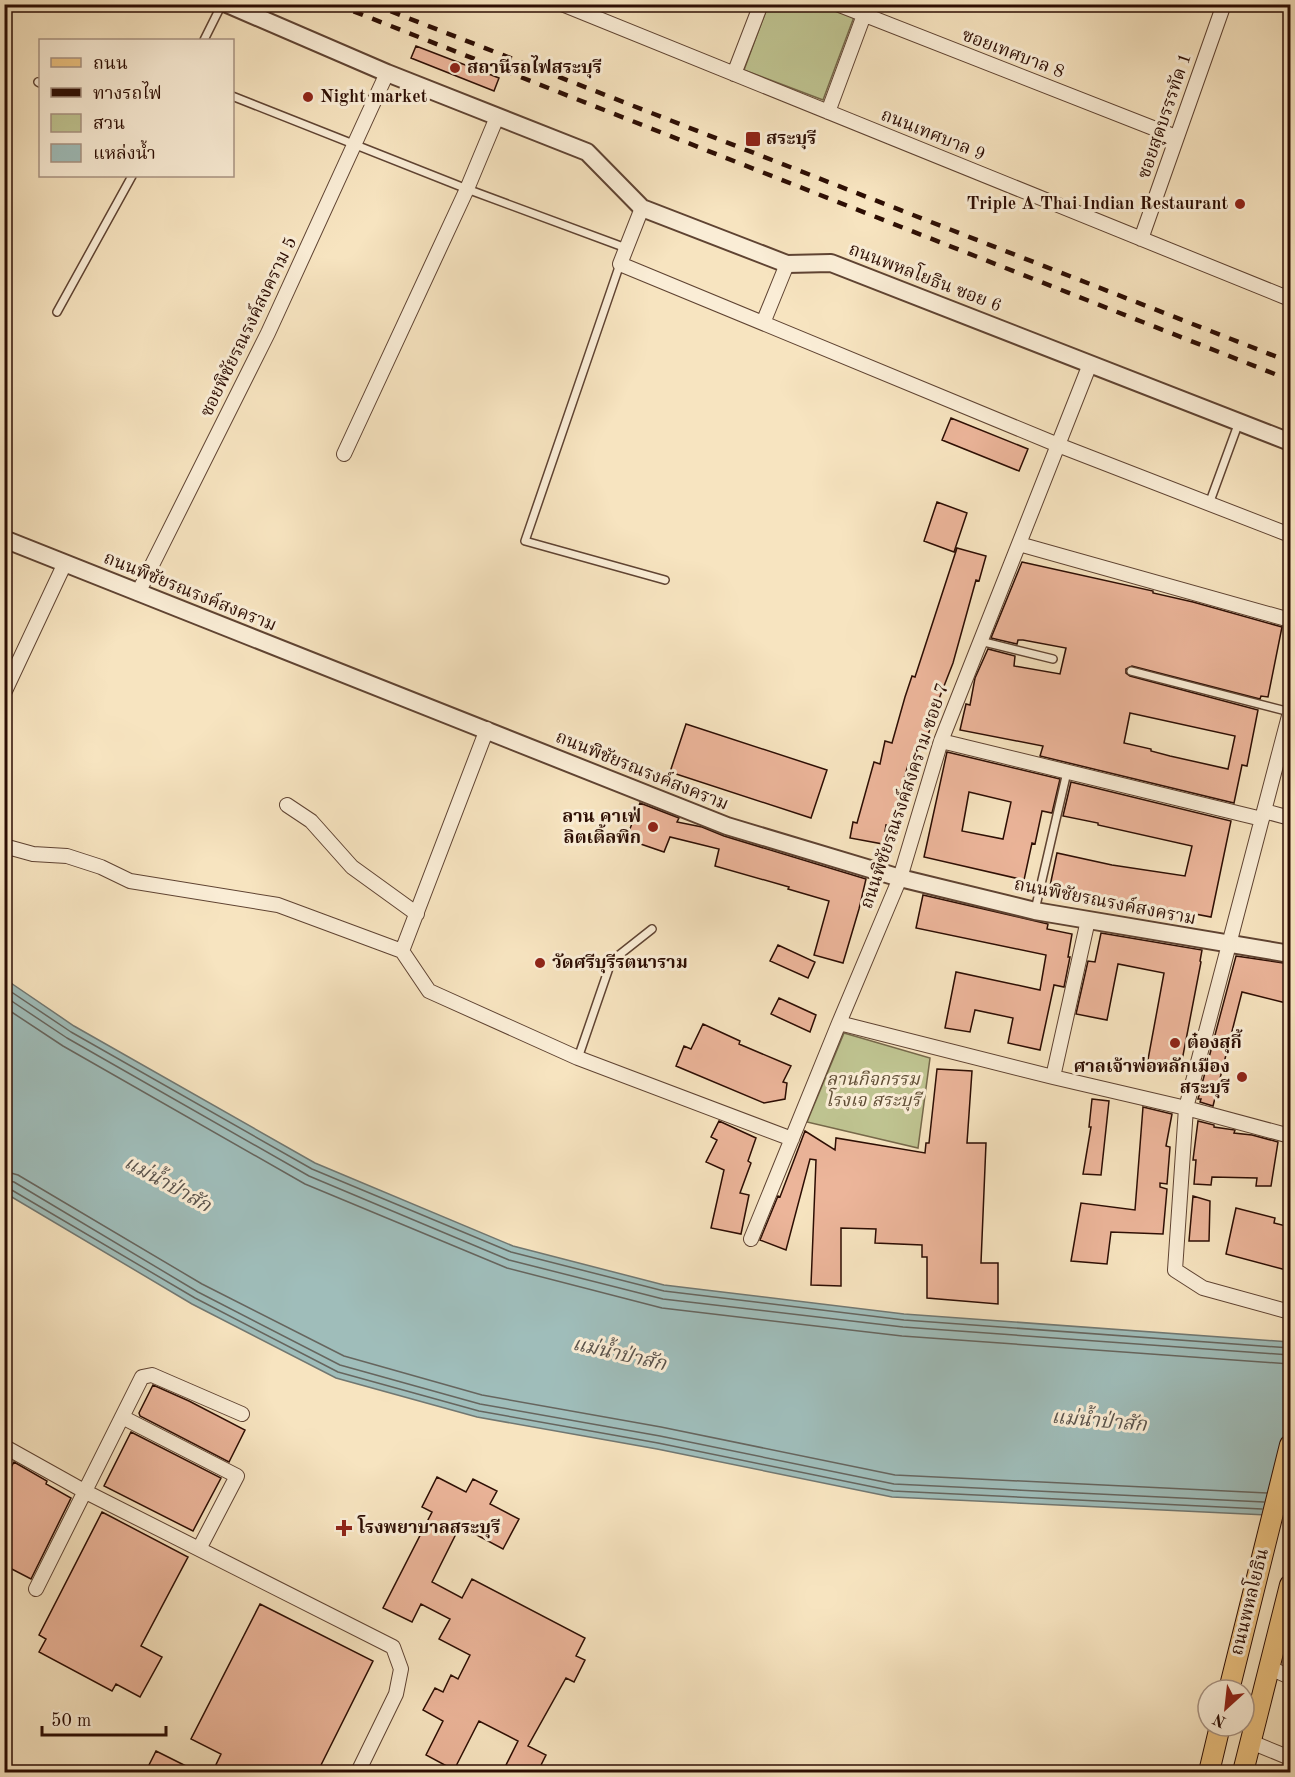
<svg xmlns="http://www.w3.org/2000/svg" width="1295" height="1777" font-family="'Old Standard TT','Noto Serif Thai',serif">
<rect width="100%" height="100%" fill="#f7e4c0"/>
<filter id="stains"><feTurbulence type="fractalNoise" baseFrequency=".00333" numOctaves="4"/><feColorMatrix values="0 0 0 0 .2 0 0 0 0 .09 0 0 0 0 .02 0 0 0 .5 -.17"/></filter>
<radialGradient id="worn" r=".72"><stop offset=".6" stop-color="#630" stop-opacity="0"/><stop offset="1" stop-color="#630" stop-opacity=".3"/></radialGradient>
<!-- green -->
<path fill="#bfc491" stroke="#76684a" stroke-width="1.5" d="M 768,5 L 823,5 L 854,17 L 823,100 L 744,70 Z
M 844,1033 L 930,1058 L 918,1148 L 807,1122 Z"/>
<!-- water -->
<path fill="#9fbdba" stroke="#717771" stroke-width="1.5" d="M 5,979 L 74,1026 L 315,1163 L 513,1246 L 664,1285 L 904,1314 L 1290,1342 L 1290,1516 L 892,1497 L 657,1449 L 477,1417 L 336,1378 L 192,1304 L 5,1193 Z"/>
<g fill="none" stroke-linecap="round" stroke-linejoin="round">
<!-- shore -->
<path stroke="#66655e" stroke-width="1.5" d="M 4,987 L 71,1032 L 312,1169 L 511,1252 L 664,1291 L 904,1320 L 1290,1348
M 4,996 L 67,1038 L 309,1176 L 509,1260 L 663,1299 L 903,1327 L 1290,1355
M 4,1007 L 63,1046 L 305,1184 L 507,1268 L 662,1308 L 902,1336 L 1290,1364
M 4,1171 L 18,1175 L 202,1284 L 344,1356 L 482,1395 L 661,1427 L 895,1475 L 1267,1493
M 4,1180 L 14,1182 L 198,1292 L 340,1365 L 480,1404 L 660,1436 L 894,1484 L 1264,1502
M 4,1188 L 10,1189 L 195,1298 L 338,1372 L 479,1411 L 658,1443 L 893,1491 L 1262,1509"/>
</g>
<!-- building -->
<path fill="#ecb59a" stroke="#2c0d03" stroke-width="1.5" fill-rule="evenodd" d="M 416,46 L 499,78 L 494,91 L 411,58 Z
M 951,418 L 1028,449 L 1019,471 L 942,440 Z
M 937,502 L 967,513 L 954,552 L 924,541 Z
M 957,548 L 986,556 L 979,581 L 976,580 L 953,663 L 937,704 L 925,746 L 918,744 L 913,766 L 908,765 L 890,826 L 886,825 L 883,844 L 850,838 L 853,822 L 857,823 L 874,762 L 880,764 L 885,741 L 892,743 L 905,697 L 912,676 L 915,677 Z
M 1022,562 L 1153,591 L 1153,593 L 1193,602 L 1282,627 L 1268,697 L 1261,696 L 1260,699 L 1132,666 L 1126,669 L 1126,673 L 1130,676 L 1258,710 L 1247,766 L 1242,765 L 1234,803 L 1040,756 L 1043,746 L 960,730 L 966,704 L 970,705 L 975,678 L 988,649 L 1015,656 L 1014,666 L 1060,674 L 1066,648 L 1023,640 L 1018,640 L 1017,644 L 991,638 ZM 1130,713 L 1235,736 L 1228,769 L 1170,756 L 1151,751 L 1151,749 L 1124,743 Z
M 686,724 L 827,770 L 811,818 L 670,772 Z
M 947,752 L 1060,779 L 1052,813 L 1042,811 L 1035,844 L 1032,843 L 1024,880 L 924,857 ZM 969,792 L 1011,802 L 1003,839 L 962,831 Z
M 1071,782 L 1231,821 L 1211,917 L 1050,886 L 1057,853 L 1112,865 L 1185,876 L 1192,846 L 1098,825 L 1098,823 L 1063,816 Z
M 640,803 L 679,818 L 677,822 L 702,827 L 724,836 L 866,879 L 859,909 L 843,963 L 814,955 L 829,901 L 788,889 L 789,887 L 715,866 L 719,849 L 670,837 L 664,852 L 626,839 Z
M 923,895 L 1048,924 L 1047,929 L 1072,934 L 1068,957 L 1070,957 L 1064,987 L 1054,985 L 1040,1050 L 1008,1043 L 1013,1018 L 975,1010 L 970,1032 L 945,1028 L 956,972 L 1040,990 L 1046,955 L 916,928 Z
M 1101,933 L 1202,950 L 1200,961 L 1201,962 L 1180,1071 L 1147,1065 L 1164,973 L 1118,964 L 1107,1020 L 1076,1014 L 1088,961 L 1095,962 Z
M 778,945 L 815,962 L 808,978 L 770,961 Z
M 1236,956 L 1290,964 L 1290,1004 L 1242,992 L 1213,1106 L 1200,1102 L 1201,1099 L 1198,1099 Z
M 779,998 L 816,1015 L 810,1032 L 771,1014 Z
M 703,1024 L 740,1041 L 739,1044 L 791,1066 L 783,1082 L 787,1083 L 785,1099 L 764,1103 L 676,1066 L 684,1046 L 691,1049 Z
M 937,1069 L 972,1071 L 967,1143 L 986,1143 L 981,1263 L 998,1263 L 998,1304 L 927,1298 L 927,1257 L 922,1257 L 922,1245 L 875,1243 L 876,1229 L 841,1228 L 841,1286 L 811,1285 L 816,1160 L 810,1159 L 786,1250 L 760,1240 L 778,1196 L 780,1197 L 805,1131 L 835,1150 L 836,1138 L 925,1153 L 926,1143 L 929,1143 Z
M 1092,1099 L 1109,1101 L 1101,1175 L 1083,1174 L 1091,1127 L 1089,1127 Z
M 1143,1107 L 1172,1114 L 1166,1146 L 1170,1147 L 1167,1184 L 1160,1183 L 1160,1187 L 1167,1189 L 1163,1234 L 1111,1232 L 1107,1264 L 1071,1261 L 1081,1203 L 1135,1210 Z
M 719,1121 L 756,1138 L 748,1161 L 751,1163 L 740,1193 L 749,1195 L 741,1234 L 711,1228 L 724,1170 L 706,1162 L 717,1140 L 711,1137 Z
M 1198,1121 L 1214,1125 L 1214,1127 L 1235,1130 L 1234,1133 L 1252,1135 L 1278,1142 L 1271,1186 L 1256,1186 L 1257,1178 L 1212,1177 L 1211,1185 L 1194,1184 L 1196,1160 L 1193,1160 Z
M 1193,1196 L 1210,1201 L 1209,1241 L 1189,1241 Z
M 1236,1208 L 1275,1218 L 1274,1223 L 1290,1227 L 1290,1271 L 1226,1254 Z
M 153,1385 L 189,1401 L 245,1430 L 229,1462 L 140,1416 L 139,1413 Z
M 131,1432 L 221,1478 L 193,1531 L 104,1486 Z
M 14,1462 L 47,1481 L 46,1484 L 71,1498 L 31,1579 L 4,1565 L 4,1480 Z
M 437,1477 L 466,1492 L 473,1479 L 497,1491 L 490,1504 L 519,1519 L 503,1549 L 460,1526 L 432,1582 L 462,1598 L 472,1579 L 585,1638 L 576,1656 L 585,1660 L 574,1682 L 566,1678 L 528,1746 L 546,1755 L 537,1773 L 502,1773 L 518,1741 L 479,1721 L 454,1770 L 426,1755 L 443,1721 L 423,1710 L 435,1688 L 443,1692 L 451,1675 L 458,1679 L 470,1655 L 439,1639 L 450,1619 L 421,1604 L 412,1622 L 383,1608 L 432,1512 L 422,1507 Z
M 102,1512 L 188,1557 L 141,1646 L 162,1657 L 140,1697 L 116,1684 L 112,1691 L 39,1652 L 46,1639 L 39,1635 Z
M 260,1604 L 373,1661 L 317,1773 L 212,1773 L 221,1754 L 191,1739 Z
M 156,1751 L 200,1773 L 145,1773 Z"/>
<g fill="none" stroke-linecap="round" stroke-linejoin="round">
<defs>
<path id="service" d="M 204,40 L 222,4
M 38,82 L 40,83
M 232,96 L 467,189 L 626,248
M 620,264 L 525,541 L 665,580
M 57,312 L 132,176
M 1209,504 L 1239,422
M 980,641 L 1053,659
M 1131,671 L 1290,712
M 1035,910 L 1067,772
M 578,1058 L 610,965 L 614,959 L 652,929"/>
<path id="minor" d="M 562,4 L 1290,299
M 837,4 L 1176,137
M 734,74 L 761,4
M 828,112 L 864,15
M 642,208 L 620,264 L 1058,445 L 1290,535
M 1141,239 L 1224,4
M 763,323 L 787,264
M 344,454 L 467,189 L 497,117
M 1019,544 L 1290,620
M 138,593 L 268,333 L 387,73
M 4,693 L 65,563
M 1290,712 L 1186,1108 L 1175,1270 L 1203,1288 L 1290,1312
M 487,729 L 402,951 L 429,991 L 578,1058 L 792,1139
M 941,741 L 1262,819
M 287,805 L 311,821 L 352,867 L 417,914
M 1264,811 L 1290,818
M 4,846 L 33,854 L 67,856 L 101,867 L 130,881 L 278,905 L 402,951
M 839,1023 L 1053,1077 L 1186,1108 L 1290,1136
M 1053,1077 L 1088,920
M 751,1239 L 839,1023 L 900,878 L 941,741 L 1090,364
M 122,1417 L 237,1476 L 199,1549
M 7,1448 L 84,1491 L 393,1647 L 401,1669 L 396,1694 L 358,1772
M 36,1589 L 142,1377 L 152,1375 L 242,1414
M 1270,1668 L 1290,1677
M 1251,1742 L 1290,1758"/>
<path id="tertiary" d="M 227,4 L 387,73 L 587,152 L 642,208 L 787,264 L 831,263 L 1290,442
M 4,539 L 727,826 L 900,878 L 1035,911 L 1290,954"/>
<path id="primary" d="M 1229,1690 L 1290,1445
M 1209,1772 L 1220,1726
M 1243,1772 L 1290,1585"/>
</defs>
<!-- service casing -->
<use href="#service" stroke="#5f4332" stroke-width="10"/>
<!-- minor casing -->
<use href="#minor" stroke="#5f4332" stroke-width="16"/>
<!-- tertiary casing -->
<use href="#tertiary" stroke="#5f4332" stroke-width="20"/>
<!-- primary casing -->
<use href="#primary" stroke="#2c0d03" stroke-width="22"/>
<!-- service -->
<use href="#service" stroke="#faedd6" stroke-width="7"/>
<!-- minor -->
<use href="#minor" stroke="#faedd6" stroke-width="14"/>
<!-- tertiary -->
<use href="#tertiary" stroke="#faedd6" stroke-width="16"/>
<!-- primary -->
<use href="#primary" stroke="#ecc280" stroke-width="20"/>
<!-- rail -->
<path stroke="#2c0d03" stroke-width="4.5" stroke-dasharray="10 10" stroke-linecap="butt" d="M 335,4 L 1290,380
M 372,4 L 1290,362"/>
</g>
<!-- markers -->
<g fill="#8f2418" stroke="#faedd6" stroke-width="2">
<circle cx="455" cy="68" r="6"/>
<circle cx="308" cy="97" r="6"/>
<rect x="745" y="131" width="16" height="16" rx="3"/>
<circle cx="1240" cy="204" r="6"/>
<circle cx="653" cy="827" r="6"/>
<circle cx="540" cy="963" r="6"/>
<circle cx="1175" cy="1043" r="6"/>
<circle cx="1242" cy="1077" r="6"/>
<path d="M341 1519h6v6h6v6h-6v6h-6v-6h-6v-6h6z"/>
</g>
<g text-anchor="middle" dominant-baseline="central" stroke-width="6" stroke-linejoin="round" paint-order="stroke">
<!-- street labels -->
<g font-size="18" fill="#2c0d03" stroke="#faedd6">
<text transform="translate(1013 54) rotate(21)">ซอยเทศบาล 8</text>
<text transform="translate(1165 116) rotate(-71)">ซอยสุดบรรรทัด 1</text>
<text transform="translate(933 135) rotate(22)">ถนนเทศบาล 9</text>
<text transform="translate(925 278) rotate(21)">ถนนพหลโยธิน ซอย 6</text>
<text transform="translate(249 327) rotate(-64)">ซอยพิชัยรณรงค์สงคราม 5</text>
<text transform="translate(190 592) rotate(22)">ถนนพิชัยรณรงค์สงคราม</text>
<text transform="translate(642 771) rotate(22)">ถนนพิชัยรณรงค์สงคราม</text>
<text transform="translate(905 796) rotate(-71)">ถนนพิชัยรณรงค์สงคราม ซอย 7</text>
<text transform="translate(1105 902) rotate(11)">ถนนพิชัยรณรงค์สงคราม</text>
<text transform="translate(1250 1602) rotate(-76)">ถนนพหลโยธิน</text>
</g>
<!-- poi labels -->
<g font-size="18" font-weight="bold" fill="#2c0d03" stroke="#faedd6" text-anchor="start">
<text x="467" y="68">สถานีรถไฟสระบุรี</text>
<text x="320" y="97">Night market</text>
<text x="766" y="139">สระบุรี</text>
<text x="1228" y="204" text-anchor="end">Triple A Thai Indian Restaurant</text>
<text x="641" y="817" text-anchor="end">ลาน คาเฟ่<tspan x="641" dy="21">ลิตเติ้ลพิก</tspan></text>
<text x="552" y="963">วัดศรีบุรีรตนาราม</text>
<text x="1187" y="1043">ต๋องสุกี้</text>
<text x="1230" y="1067" text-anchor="end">ศาลเจ้าพ่อหลักเมือง<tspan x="1230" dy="21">สระบุรี</tspan></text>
<text x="358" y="1528">โรงพยาบาลสระบุรี</text>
</g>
<!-- park labels -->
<g font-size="18" font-style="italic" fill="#5f4d35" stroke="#faedd6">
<text x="873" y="1080">ลานกิจกรรม<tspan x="873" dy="21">โรงเจ สระบุรี</tspan></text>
</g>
<!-- water labels -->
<g font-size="20" font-style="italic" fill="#5a534c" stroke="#faedd6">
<text transform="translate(167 1185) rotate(29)">แม่น้ำป่าสัก</text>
<text transform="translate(619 1355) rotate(13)">แม่น้ำป่าสัก</text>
<text transform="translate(1099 1422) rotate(5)">แม่น้ำป่าสัก</text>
</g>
</g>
<!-- margin -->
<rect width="1295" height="1777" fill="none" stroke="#f7e4c0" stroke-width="24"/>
<rect x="6" y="6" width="1283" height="1765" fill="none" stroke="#2c0d03" stroke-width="3"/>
<rect x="12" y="12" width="1271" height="1753" fill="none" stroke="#2c0d03" stroke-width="1.5"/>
<!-- legend -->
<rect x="39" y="39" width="195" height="138" fill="#faedd6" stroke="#a89382" stroke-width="1.5"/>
<rect x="51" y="58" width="30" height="9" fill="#ecc280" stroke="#a89382" stroke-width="1.5"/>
<text x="93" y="69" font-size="18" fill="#2c0d03">ถนน</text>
<rect x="51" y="88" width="30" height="9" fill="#2c0d03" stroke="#a89382" stroke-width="1.5"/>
<text x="93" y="99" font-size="18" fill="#2c0d03">ทางรถไฟ</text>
<rect x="51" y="114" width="30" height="18" fill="#bfc491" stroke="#a89382" stroke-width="1.5"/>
<text x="93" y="129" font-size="18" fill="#2c0d03">สวน</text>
<rect x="51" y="144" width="30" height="18" fill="#9fbdba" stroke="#a89382" stroke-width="1.5"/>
<text x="93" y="159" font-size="18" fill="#2c0d03">แหล่งน้ำ</text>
<!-- north arrow -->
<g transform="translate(1226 1708) rotate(207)"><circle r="28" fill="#faedd6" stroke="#a89382" stroke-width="1.5"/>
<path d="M0-4.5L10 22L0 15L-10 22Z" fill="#8f2418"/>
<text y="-9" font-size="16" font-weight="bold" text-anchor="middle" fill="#2c0d03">N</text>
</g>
<!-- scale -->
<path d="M42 1726v9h124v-9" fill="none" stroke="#2c0d03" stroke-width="3"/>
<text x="51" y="1726" font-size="18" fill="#2c0d03" stroke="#faedd6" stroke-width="4.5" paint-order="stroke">50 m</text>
<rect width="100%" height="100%" filter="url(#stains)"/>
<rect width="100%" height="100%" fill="url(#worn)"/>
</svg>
